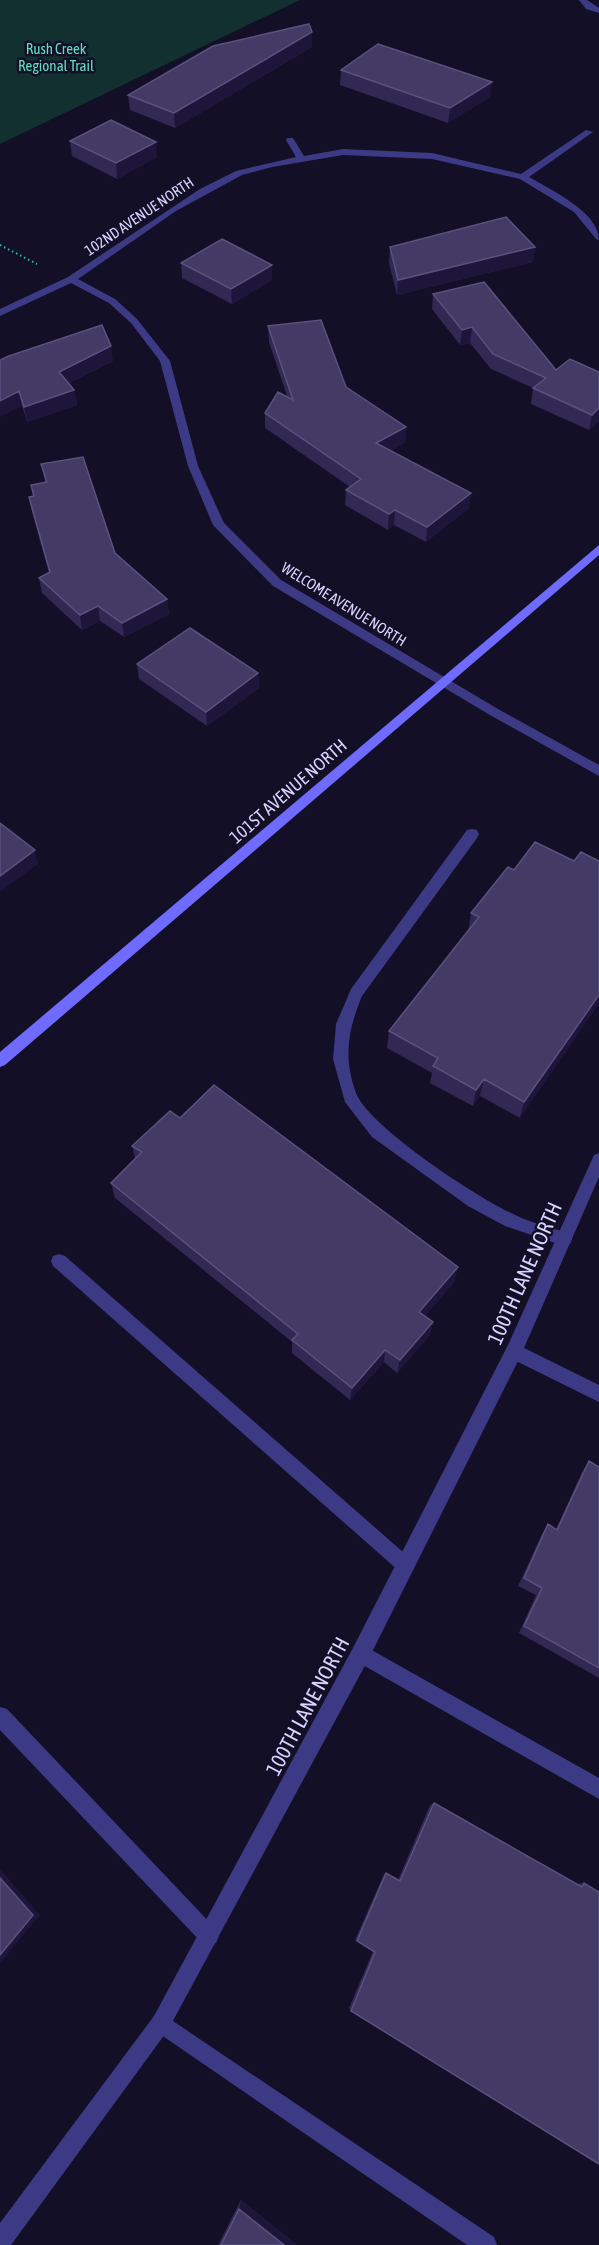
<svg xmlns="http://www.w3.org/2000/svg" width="599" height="2245" font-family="'Asap Condensed',sans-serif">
<rect width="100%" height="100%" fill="#130f26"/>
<!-- green -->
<path fill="#12302f" d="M 0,0 L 300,0 L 0,144 Z"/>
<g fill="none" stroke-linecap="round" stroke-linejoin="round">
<!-- path -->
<path stroke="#2fb8b0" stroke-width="2" stroke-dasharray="1.5 3" stroke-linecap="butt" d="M 0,245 L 37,264"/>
<!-- lane -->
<path fill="#3d3a85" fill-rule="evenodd" d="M 472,829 L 477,830 L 479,834 L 477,838 L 362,996 C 348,1030 343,1057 356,1093 C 369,1127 478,1198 513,1214 C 531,1223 551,1227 570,1234 L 572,1239 L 570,1244 L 564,1246 L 505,1226 L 468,1206 L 372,1137 L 345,1102 L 333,1059 L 336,1024 L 351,989 L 467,830 Z
M 59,1254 L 65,1256 L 411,1559 L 414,1565 L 411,1571 L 405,1574 L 399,1571 L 53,1266 L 51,1261 L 53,1256 Z
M 514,1343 L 599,1385 L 599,1402 L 508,1357 L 506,1351 L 508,1345 Z
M 361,1644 L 599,1778 L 599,1799 L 354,1660 L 352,1653 L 354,1646 Z
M 0,1707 L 7,1709 L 216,1929 L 219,1936 L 216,1943 L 209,1946 L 202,1943 L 0,1730 Z
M 161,2013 L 494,2237 L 497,2245 L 467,2245 L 154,2030 L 151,2023 L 154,2016 Z"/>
<!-- street -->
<path fill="#3d3a85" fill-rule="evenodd" d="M 579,0 L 587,0 L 599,8 L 599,13 L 586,9 Z
M 586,130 L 593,132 L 529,177 C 551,190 599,212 599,240 L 596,239 L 574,212 L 520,179 L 432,159 L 343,155 L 272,167 L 242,175 L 176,211 L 78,279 L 115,299 L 137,319 L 170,361 L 198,466 L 224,523 L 281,580 L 498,709 L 599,765 L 599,776 L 490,715 L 273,586 L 213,525 L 188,466 L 160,361 L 131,323 L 109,303 L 71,283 L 0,316 L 0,309 L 68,277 L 200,189 L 236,171 L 296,157 L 286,140 L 287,138 L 293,138 L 304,156 L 343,149 L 432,153 L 521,174 Z
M 599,1153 L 599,1177 L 520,1357 L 368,1660 L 168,2030 L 11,2245 L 0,2245 L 0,2223 L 154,2016 L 354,1646 L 508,1345 L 594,1155 Z"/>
<!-- secondary -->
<path fill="#6f6bff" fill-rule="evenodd" d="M 599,545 L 599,555 L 5,1065 L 0,1067 L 0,1052 Z"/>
</g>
<!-- wall -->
<path fill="#312854" d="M 312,32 L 312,47 L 175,128 L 130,110 L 128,95 Z
M 341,70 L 490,97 L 448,123 L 340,85 Z
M 70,141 L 157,157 L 117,179 L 72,156 Z
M 390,247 L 535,247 L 533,262 L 397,295 L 389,263 Z
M 181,263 L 272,265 L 272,280 L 232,304 L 182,278 Z
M 433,294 L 556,370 L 599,421 L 589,430 L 531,404 L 533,388 L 491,369 L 470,343 L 460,345 L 432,309 Z
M 268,326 L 346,387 L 406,427 L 405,442 L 390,451 L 469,508 L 426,542 L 394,525 L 388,530 L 345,505 L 346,490 L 350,487 L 265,428 L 265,413 L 287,396 L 269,342 Z
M 0,360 L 113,361 L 69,383 L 74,390 L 77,405 L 27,422 L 22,406 Z
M 41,464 L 115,553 L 167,599 L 169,614 L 124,637 L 100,621 L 82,630 L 42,593 L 39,578 L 49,573 L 32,512 L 29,497 L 33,497 L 31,485 L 45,482 Z
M 137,664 L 258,673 L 259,688 L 207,726 L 139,679 Z
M 574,861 L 599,861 L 520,1118 L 480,1096 L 473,1106 L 430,1083 L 432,1073 L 387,1048 L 389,1031 L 468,932 L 471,913 L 514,870 Z
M 180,1118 L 455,1281 L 425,1316 L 433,1322 L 430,1335 L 397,1373 L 384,1362 L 350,1400 L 292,1353 L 292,1342 L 115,1198 L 111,1183 L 135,1158 L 132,1146 Z
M 589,1461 L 599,1467 L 599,1678 L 519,1633 L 536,1595 L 518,1586 L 542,1534 L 548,1524 L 556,1529 L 582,1472 Z
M 434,1803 L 576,1884 L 584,1883 L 599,1892 L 351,2011 L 349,2008 L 373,1951 L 355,1940 L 384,1874 L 386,1873 L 398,1880 L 430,1805 Z
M 241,2200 L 297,2245 L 218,2245 Z"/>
<!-- shaded-wall -->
<path fill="#1d163a" d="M 312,32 L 312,47 L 175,128 L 174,113 Z
M 492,82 L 490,97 L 448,123 L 450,108 Z
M 156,142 L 157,157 L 117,179 L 116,163 Z
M 535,247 L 533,262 L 397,295 L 398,280 Z
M 272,265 L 272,280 L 232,304 L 231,289 Z
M 472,327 L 470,343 L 460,345 L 462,330 Z
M 111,346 L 113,361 L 61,387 L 59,372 Z
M 74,390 L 77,405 L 27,422 L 24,407 Z
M 19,391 L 22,406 L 0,417 L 0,401 Z
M 599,408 L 599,421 L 589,430 L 592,415 Z
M 406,427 L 405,442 L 376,459 L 376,443 Z
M 471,493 L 469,508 L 426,542 L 427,527 Z
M 395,510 L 394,525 L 388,530 L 389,514 Z
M 167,599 L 169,614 L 124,637 L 122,623 Z
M 98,606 L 100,621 L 82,630 L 80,615 Z
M 258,673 L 259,688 L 207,726 L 206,712 Z
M 35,850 L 38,864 L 0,892 L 0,876 Z
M 599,995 L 599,1004 L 520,1118 L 524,1102 Z
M 484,1079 L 480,1096 L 473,1106 L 476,1090 Z
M 458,1267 L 455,1281 L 417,1326 L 419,1312 Z
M 433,1322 L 430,1335 L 397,1373 L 400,1360 Z
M 385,1350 L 384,1362 L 350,1400 L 352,1388 Z
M 0,1869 L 40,1915 L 0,1963 Z
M 241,2200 L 297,2245 L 284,2245 L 239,2209 Z"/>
<!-- building -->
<path fill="#433a66" stroke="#5a527e" stroke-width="1.5" d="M 309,24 L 312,32 L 174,113 L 128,95 L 213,46 Z
M 378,44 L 492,82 L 450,108 L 341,70 Z
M 111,120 L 156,142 L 116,163 L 70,141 Z
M 506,217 L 535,247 L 398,280 L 390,247 Z
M 222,239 L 272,265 L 231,289 L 181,263 Z
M 484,282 L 556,370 L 570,359 L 599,372 L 599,408 L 592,415 L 533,388 L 546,378 L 493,354 L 472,327 L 462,330 L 433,294 Z
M 321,320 L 346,387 L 406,427 L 376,443 L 471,493 L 427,527 L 395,510 L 389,514 L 346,490 L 361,479 L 265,413 L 278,392 L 293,400 L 268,326 Z
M 102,325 L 111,346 L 59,372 L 74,390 L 24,407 L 19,391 L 0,401 L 0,360 L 9,356 Z
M 83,457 L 115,553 L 167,599 L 122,623 L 98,606 L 80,615 L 39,578 L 50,572 L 29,497 L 34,496 L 31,485 L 47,482 L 41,464 Z
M 190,628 L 258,673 L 206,712 L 137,664 Z
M 0,823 L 35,850 L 0,876 Z
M 535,842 L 574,861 L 581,852 L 599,861 L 599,995 L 524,1102 L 484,1079 L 476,1090 L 433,1066 L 438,1058 L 389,1031 L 479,917 L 471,913 L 508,867 L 514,870 Z
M 214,1085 L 458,1267 L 419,1312 L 433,1322 L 400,1360 L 385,1350 L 352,1388 L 292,1340 L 298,1334 L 111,1183 L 142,1152 L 132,1146 L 170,1111 L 180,1118 Z
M 589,1461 L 599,1467 L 599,1668 L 524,1626 L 542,1588 L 524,1578 L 548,1524 L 557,1530 Z
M 434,1803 L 582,1887 L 584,1883 L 599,1892 L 599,2164 L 351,2011 L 375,1952 L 357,1941 L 386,1873 L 400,1881 Z
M 0,1878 L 33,1915 L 0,1955 Z
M 239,2209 L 284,2245 L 221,2245 Z"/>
<g text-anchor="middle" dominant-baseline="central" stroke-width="5" stroke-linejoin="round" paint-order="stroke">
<!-- far-park labels -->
<g font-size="15" fill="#5fe0c0" stroke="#130f26">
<text x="56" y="48">Rush Creek<tspan x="56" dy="17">Regional Trail</tspan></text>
</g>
<!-- far-street labels -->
<g font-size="15" fill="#d9d4ff" stroke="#130f26">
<text transform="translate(139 216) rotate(-34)">102ND AVENUE NORTH</text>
<text transform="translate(344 604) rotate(32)">WELCOME AVENUE NORTH</text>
</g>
<!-- street labels -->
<g font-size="18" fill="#d9d4ff" stroke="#130f26">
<text transform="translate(288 791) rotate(-41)">101ST AVENUE NORTH</text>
</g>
<!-- near-street labels -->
<g font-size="21" fill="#d9d4ff" stroke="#130f26">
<text transform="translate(524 1273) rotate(-66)">100TH LANE NORTH</text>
<text transform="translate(307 1706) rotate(-62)">100TH LANE NORTH</text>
</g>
</g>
</svg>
